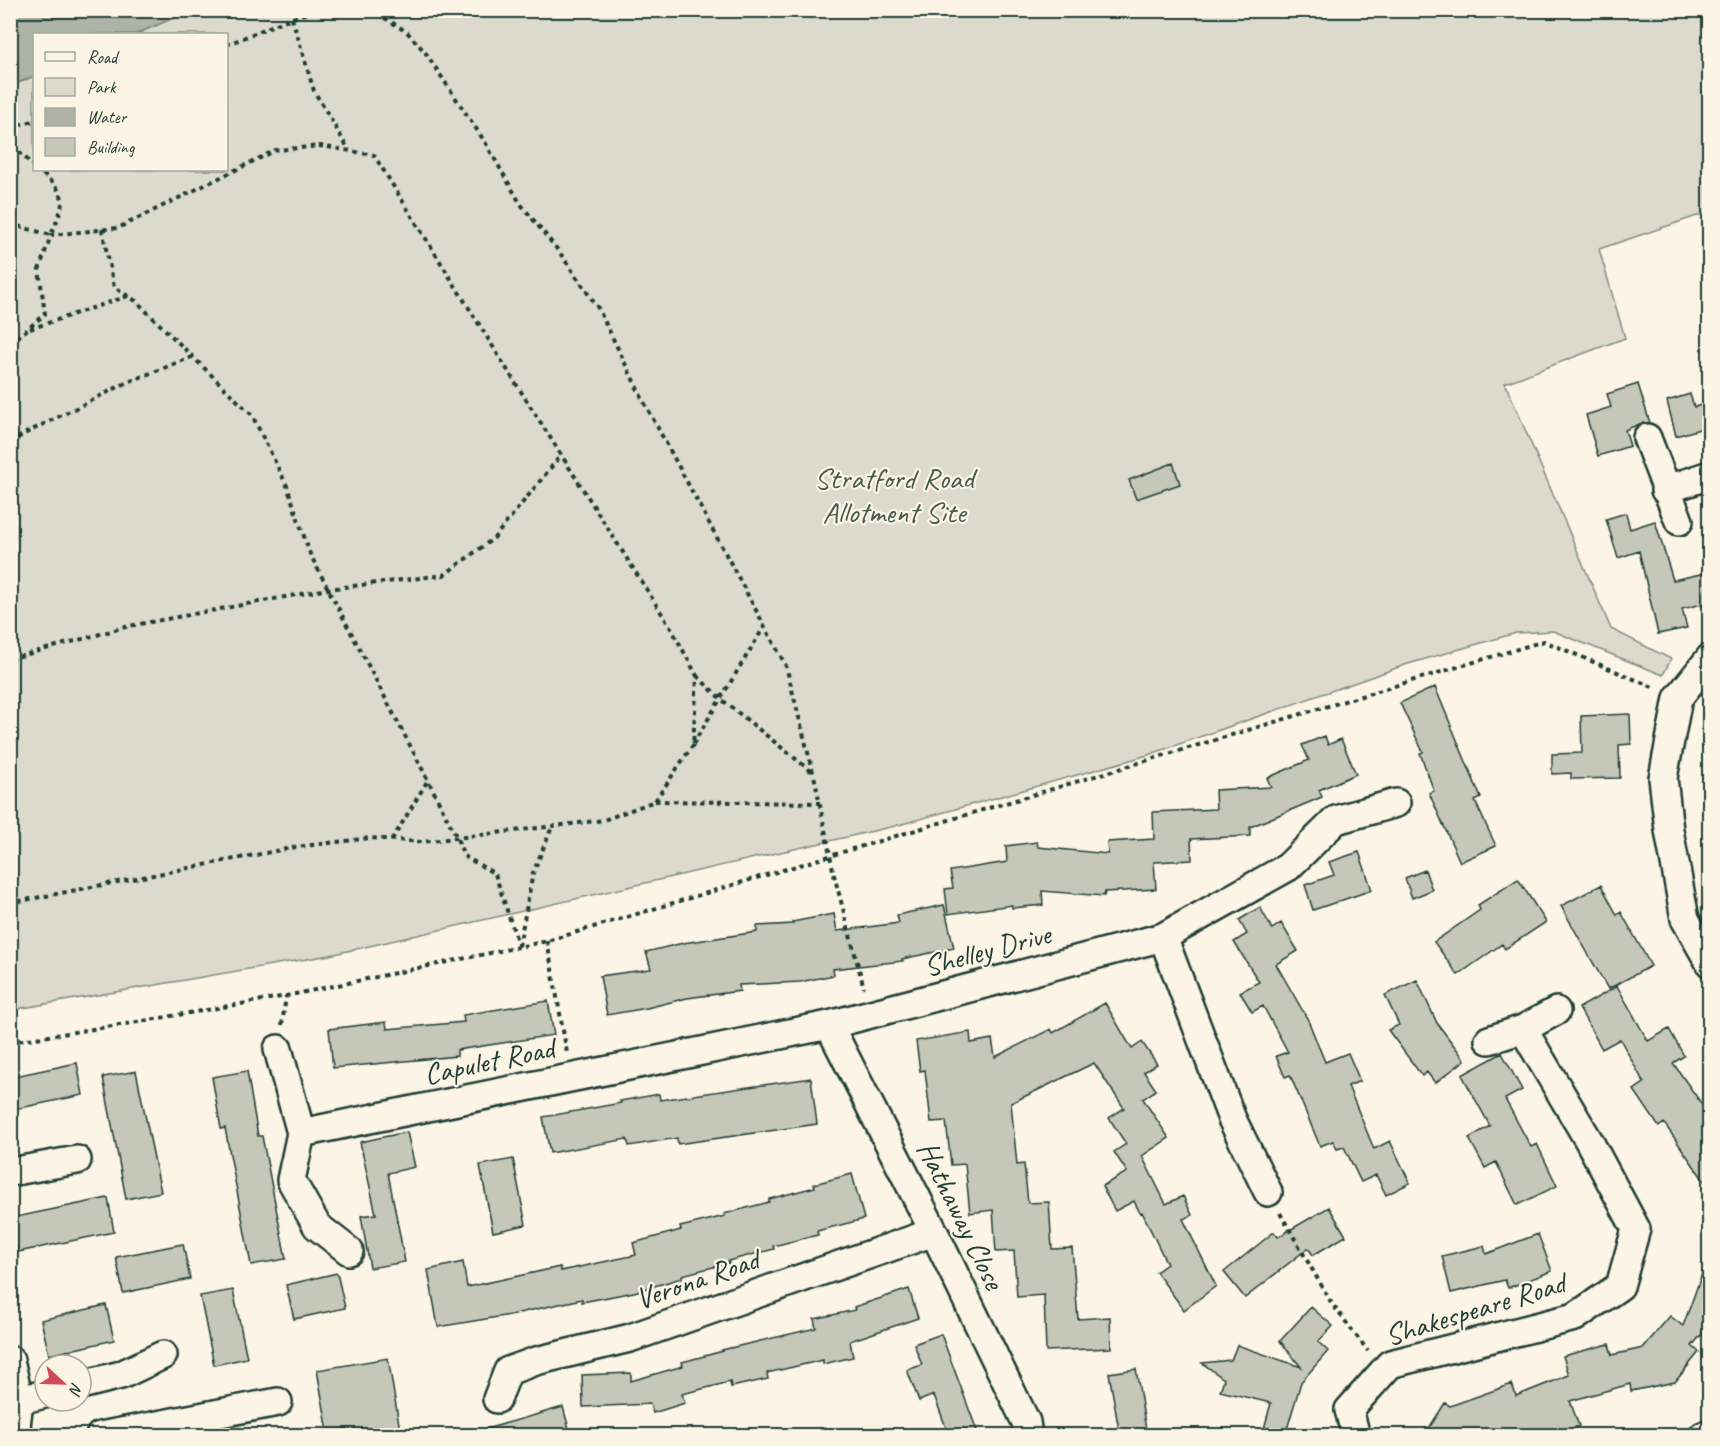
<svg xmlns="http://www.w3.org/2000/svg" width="1720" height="1446" font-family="Caveat,sans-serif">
<rect width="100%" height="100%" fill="#fcf5e5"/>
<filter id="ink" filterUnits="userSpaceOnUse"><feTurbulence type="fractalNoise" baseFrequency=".0167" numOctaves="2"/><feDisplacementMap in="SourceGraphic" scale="12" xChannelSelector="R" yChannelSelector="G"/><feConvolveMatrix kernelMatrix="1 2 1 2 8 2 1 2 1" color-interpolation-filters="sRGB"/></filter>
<g filter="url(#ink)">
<!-- green -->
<path fill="#dcdacc" stroke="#7e8c80" stroke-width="1.5" d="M 190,11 L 1709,11 L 1709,212 L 1599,249 L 1625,338 L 1505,383 L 1611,629 L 1671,659 L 1663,675 L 1553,631 L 1516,633 L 1408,664 L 1148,755 L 895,826 L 330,955 L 11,1010 L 11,86 L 34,76 L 34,170 L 226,170 L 226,34 L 136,34 Z"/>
<!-- water -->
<path fill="#aeb3a7" stroke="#758479" stroke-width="1.5" d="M 27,10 L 190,10 L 190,11 L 136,34 L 34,34 L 34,76 L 11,86 L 11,17 Z"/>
<!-- building -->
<path fill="#c5c7b9" stroke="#1f3d34" stroke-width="1.5" d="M 1638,384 L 1650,423 L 1642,423 L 1625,430 L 1630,446 L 1598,456 L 1586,415 L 1611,407 L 1607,394 Z
M 1690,394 L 1694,407 L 1710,403 L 1710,426 L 1676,436 L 1667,401 Z
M 1173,463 L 1180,484 L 1136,499 L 1129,480 Z
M 1626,513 L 1630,529 L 1655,521 L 1673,580 L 1710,572 L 1710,602 L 1682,609 L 1687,628 L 1658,634 L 1639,551 L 1618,558 L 1606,519 Z
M 1435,687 L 1481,798 L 1475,801 L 1496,846 L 1460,862 L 1429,793 L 1434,791 L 1420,753 L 1423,752 L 1400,703 Z
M 1630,714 L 1631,744 L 1619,745 L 1620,778 L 1571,779 L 1571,773 L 1552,774 L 1552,754 L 1582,753 L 1581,716 Z
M 1325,736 L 1328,745 L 1341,739 L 1356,774 L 1319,790 L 1322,797 L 1250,827 L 1250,836 L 1191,839 L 1192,860 L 1154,862 L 1156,889 L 1105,892 L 1104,896 L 1042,891 L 1043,905 L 1012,908 L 1012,905 L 948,914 L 945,889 L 953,888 L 950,871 L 1007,862 L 1006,846 L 1037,842 L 1038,847 L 1108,854 L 1107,842 L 1154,839 L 1153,812 L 1216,809 L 1215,790 L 1271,787 L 1267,778 L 1309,760 L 1302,745 Z
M 1359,852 L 1372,890 L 1313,910 L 1305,885 L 1334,875 L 1329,862 Z
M 1425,870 L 1432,890 L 1412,898 L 1405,878 Z
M 1518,879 L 1546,922 L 1505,949 L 1502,944 L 1458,975 L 1434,942 L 1480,910 L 1478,905 Z
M 1601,885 L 1617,915 L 1621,912 L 1651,966 L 1608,989 L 1561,906 Z
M 944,905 L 954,948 L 902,959 L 903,961 L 833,969 L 834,975 L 800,982 L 739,985 L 740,991 L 687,998 L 647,1008 L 607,1015 L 600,976 L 651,969 L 646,952 L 683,943 L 757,932 L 757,926 L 793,924 L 792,922 L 834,914 L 837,931 L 899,923 L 897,915 Z
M 1260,907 L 1272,929 L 1281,923 L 1298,951 L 1276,964 L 1308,1020 L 1325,1062 L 1348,1053 L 1360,1081 L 1348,1086 L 1374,1149 L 1390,1141 L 1410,1183 L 1386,1195 L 1376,1175 L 1361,1182 L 1344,1147 L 1337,1149 L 1333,1141 L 1320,1146 L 1290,1075 L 1285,1077 L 1276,1056 L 1288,1052 L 1263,1006 L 1252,1012 L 1240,992 L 1259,982 L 1234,942 L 1247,934 L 1239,920 Z
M 1417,980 L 1437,1023 L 1465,1060 L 1435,1083 L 1427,1072 L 1422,1076 L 1388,1030 L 1399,1025 L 1385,995 Z
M 1617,986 L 1648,1041 L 1669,1029 L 1684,1056 L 1673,1063 L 1710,1116 L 1710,1189 L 1664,1123 L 1659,1127 L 1634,1090 L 1644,1083 L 1620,1039 L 1602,1049 L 1579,1008 Z
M 548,1001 L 554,1035 L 457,1050 L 457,1056 L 333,1068 L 329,1029 L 386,1022 L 387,1029 L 464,1022 L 463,1015 Z
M 1105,1003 L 1132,1049 L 1142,1042 L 1157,1064 L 1144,1072 L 1156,1090 L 1143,1099 L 1169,1138 L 1142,1156 L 1166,1204 L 1183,1196 L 1192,1215 L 1183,1219 L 1216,1286 L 1184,1310 L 1156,1272 L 1167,1264 L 1142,1212 L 1140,1213 L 1134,1201 L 1115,1211 L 1102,1186 L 1127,1172 L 1114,1152 L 1126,1144 L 1109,1118 L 1124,1108 L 1094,1063 L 1011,1103 L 1017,1165 L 1024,1164 L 1028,1203 L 1049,1202 L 1052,1249 L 1072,1248 L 1078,1319 L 1110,1317 L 1111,1348 L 1046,1351 L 1044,1295 L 1017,1297 L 1014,1251 L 996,1252 L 993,1210 L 970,1213 L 965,1164 L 951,1165 L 946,1121 L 931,1122 L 925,1070 L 920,1071 L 916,1041 L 970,1032 L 971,1043 L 992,1039 L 995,1057 L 1051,1029 L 1053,1033 Z
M 1502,1053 L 1522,1090 L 1505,1099 L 1531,1147 L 1537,1144 L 1557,1186 L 1517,1205 L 1496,1162 L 1485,1168 L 1469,1138 L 1490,1126 L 1462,1075 Z
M 77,1063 L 83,1095 L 10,1110 L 10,1077 Z
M 136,1071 L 161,1192 L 126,1199 L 103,1077 Z
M 247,1071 L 258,1136 L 262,1136 L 286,1259 L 251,1265 L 225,1128 L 221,1129 L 212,1077 Z
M 811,1078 L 817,1124 L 678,1144 L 677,1138 L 629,1146 L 627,1139 L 550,1153 L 543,1117 L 621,1103 L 620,1101 L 659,1094 L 660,1100 Z
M 407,1132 L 415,1167 L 388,1173 L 405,1262 L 370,1268 L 361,1216 L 376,1214 L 360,1142 Z
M 513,1159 L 526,1225 L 493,1232 L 480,1165 Z
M 852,1174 L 864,1219 L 817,1231 L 818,1235 L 773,1246 L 774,1249 L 728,1261 L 729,1263 L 682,1275 L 682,1278 L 634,1292 L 582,1302 L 582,1299 L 510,1315 L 438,1327 L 428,1270 L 463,1262 L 467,1287 L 560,1267 L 561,1271 L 636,1255 L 633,1243 L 681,1230 L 680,1227 L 725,1216 L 724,1214 L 769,1202 L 769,1199 L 815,1187 L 814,1184 Z
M 108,1198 L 114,1232 L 18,1252 L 11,1218 Z
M 1329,1207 L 1346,1236 L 1313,1255 L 1308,1248 L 1245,1298 L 1224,1272 L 1274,1232 L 1278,1237 Z
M 1538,1234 L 1552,1271 L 1508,1288 L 1505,1280 L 1451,1293 L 1442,1256 L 1484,1246 L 1486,1254 Z
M 183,1244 L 190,1279 L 123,1293 L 116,1257 Z
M 1707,1260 L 1710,1260 L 1710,1324 L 1692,1346 L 1699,1352 L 1675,1382 L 1631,1391 L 1630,1384 L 1570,1401 L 1579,1426 L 1555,1436 L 1424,1436 L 1445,1403 L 1450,1406 L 1512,1384 L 1516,1396 L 1569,1375 L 1563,1356 L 1609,1344 L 1612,1355 L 1643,1348 L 1670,1316 L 1683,1326 Z
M 337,1273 L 345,1308 L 294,1319 L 286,1285 Z
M 909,1289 L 918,1318 L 850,1341 L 853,1357 L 823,1364 L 823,1360 L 767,1373 L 768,1379 L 731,1387 L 730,1382 L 682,1394 L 685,1403 L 653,1413 L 650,1404 L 583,1407 L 582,1375 L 631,1373 L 631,1381 L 683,1366 L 682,1362 L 723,1351 L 722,1350 L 816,1328 L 814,1319 L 855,1310 L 854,1307 Z
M 233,1290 L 247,1358 L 214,1365 L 200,1296 Z
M 106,1305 L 114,1340 L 49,1355 L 41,1320 Z
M 1311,1307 L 1333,1326 L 1318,1342 L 1328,1351 L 1301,1382 L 1285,1436 L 1262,1436 L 1271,1403 L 1220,1391 L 1224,1379 L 1202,1363 L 1231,1360 L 1237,1345 L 1301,1367 L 1280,1341 Z
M 941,1334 L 979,1436 L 949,1436 L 934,1395 L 919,1401 L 907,1370 L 922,1365 L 914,1344 Z
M 388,1358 L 401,1436 L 346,1436 L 345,1429 L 328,1432 L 317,1370 Z
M 1136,1369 L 1147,1436 L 1120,1436 L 1109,1373 Z
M 563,1407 L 571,1436 L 487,1436 L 486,1429 Z"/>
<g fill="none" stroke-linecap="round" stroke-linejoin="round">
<defs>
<path id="minor" d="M 1647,438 L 1679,521
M 1665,490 L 1710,475
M 1710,658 L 1678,698 L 1663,778 L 1669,830 L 1685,919 L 1710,963
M 1163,937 L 1232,1119 L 1268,1192
M 829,1025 L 934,1232 L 1026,1422 L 1028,1436
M 1489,1040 L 1523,1029 L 1556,1011
M 278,1049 L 301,1133
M 10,1172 L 77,1160
M 349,1251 L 317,1226 L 291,1180 L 301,1133 L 829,1025 L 1163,937 L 1288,867 L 1336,820 L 1396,803
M 10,1360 L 19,1400 L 15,1436
M 81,1385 L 121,1375 L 163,1355
M 497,1399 L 508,1371 L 536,1361 L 630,1338 L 934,1232
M 19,1400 L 45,1394
M 100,1436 L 278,1402
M 1356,1436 L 1349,1410 L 1390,1364 L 1575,1317 L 1620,1286 L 1636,1229 L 1589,1141 L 1523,1029
M 1703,1436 L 1710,1433"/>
</defs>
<!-- minor casing -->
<use href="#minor" stroke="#1f3d34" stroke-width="32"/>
<!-- path -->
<path stroke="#1f3d34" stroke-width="4" stroke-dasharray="4.5 4.5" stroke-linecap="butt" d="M 368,10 L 388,20 L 407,32 L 425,52 L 485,142 L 520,203 L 560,253 L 598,308 L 645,404 L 786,666 L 815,780 L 834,875 L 864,988
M 292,18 L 314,91 L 349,150
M 226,45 L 286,20 L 317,10
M 10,127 L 34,121
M 10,150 L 18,151 L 34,166
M 10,224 L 51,235 C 66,199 69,196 38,170
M 102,229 L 114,287 L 136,301 L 252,415 L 287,486 L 310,554 L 428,780 L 457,838 L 464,856 L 495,874 L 519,947
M 30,329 L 128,296
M 10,344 L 45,314 L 39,270 L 51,235 L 118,228 L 276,150 L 321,146 L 374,155 L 513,379 L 671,628 L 697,676 L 693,745 L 655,801 L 604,820 L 422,842 L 370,838 L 296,847 L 10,903
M 10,443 L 24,434 L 128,382 L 192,357
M 10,659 L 129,626 L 328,589 L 444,575 L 494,538 L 561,455
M 697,676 L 721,699 L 812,772
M 693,744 L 764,627
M 655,801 L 820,803
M 392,840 L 428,780
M 547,941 L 567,1053
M 519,946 L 533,873 L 552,827
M 282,1025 L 286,996
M 10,1042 L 132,1023 L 286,996 L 547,941 L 1544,641 L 1653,687
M 1280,1213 L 1332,1304 L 1368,1351"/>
<!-- minor -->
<use href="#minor" stroke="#fcf5e5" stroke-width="27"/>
</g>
</g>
<g text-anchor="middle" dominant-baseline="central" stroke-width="4.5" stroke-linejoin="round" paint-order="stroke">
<!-- park labels -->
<g font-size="30" fill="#455c52" stroke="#fcf5e5">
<text x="894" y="478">Stratford Road<tspan x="894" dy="34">Allotment Site</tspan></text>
</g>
<!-- street labels -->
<g font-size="30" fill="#1f3d34" stroke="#fcf5e5">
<text transform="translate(987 950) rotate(-15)">Shelley Drive</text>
<text transform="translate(489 1061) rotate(-12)">Capulet Road</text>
<text transform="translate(961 1215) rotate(64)">Hathaway Close</text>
<text transform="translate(697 1279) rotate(-19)">Verona Road</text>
<text transform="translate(1475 1309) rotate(-17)">Shakespeare Road</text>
</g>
</g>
<!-- margin -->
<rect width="1720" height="1446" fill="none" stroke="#fcf5e5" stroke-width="36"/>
<rect x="18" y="18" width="1684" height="1410" fill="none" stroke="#1f3d34" stroke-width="2" filter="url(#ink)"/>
<!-- legend -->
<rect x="33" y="33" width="195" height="138" fill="#fcf5e5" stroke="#a4ab9e" stroke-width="1.5"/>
<rect x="45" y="52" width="30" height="9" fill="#fcf5e5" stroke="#a4ab9e" stroke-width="1.5"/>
<text x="87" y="63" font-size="18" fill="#1f3d34">Road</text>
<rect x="45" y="78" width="30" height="18" fill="#dcdacc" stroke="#a4ab9e" stroke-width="1.5"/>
<text x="87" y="93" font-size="18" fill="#1f3d34">Park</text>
<rect x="45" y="108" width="30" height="18" fill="#aeb3a7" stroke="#a4ab9e" stroke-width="1.5"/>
<text x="87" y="123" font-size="18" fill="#1f3d34">Water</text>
<rect x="45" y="138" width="30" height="18" fill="#c5c7b9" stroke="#a4ab9e" stroke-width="1.5"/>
<text x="87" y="153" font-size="18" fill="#1f3d34">Building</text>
<!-- north arrow -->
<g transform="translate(63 1383) rotate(112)"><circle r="28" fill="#fcf5e5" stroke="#a4ab9e" stroke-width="1.5"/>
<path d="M0-4.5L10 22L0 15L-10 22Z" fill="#d1495b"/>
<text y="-9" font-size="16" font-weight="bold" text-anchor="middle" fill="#1f3d34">N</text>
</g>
</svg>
